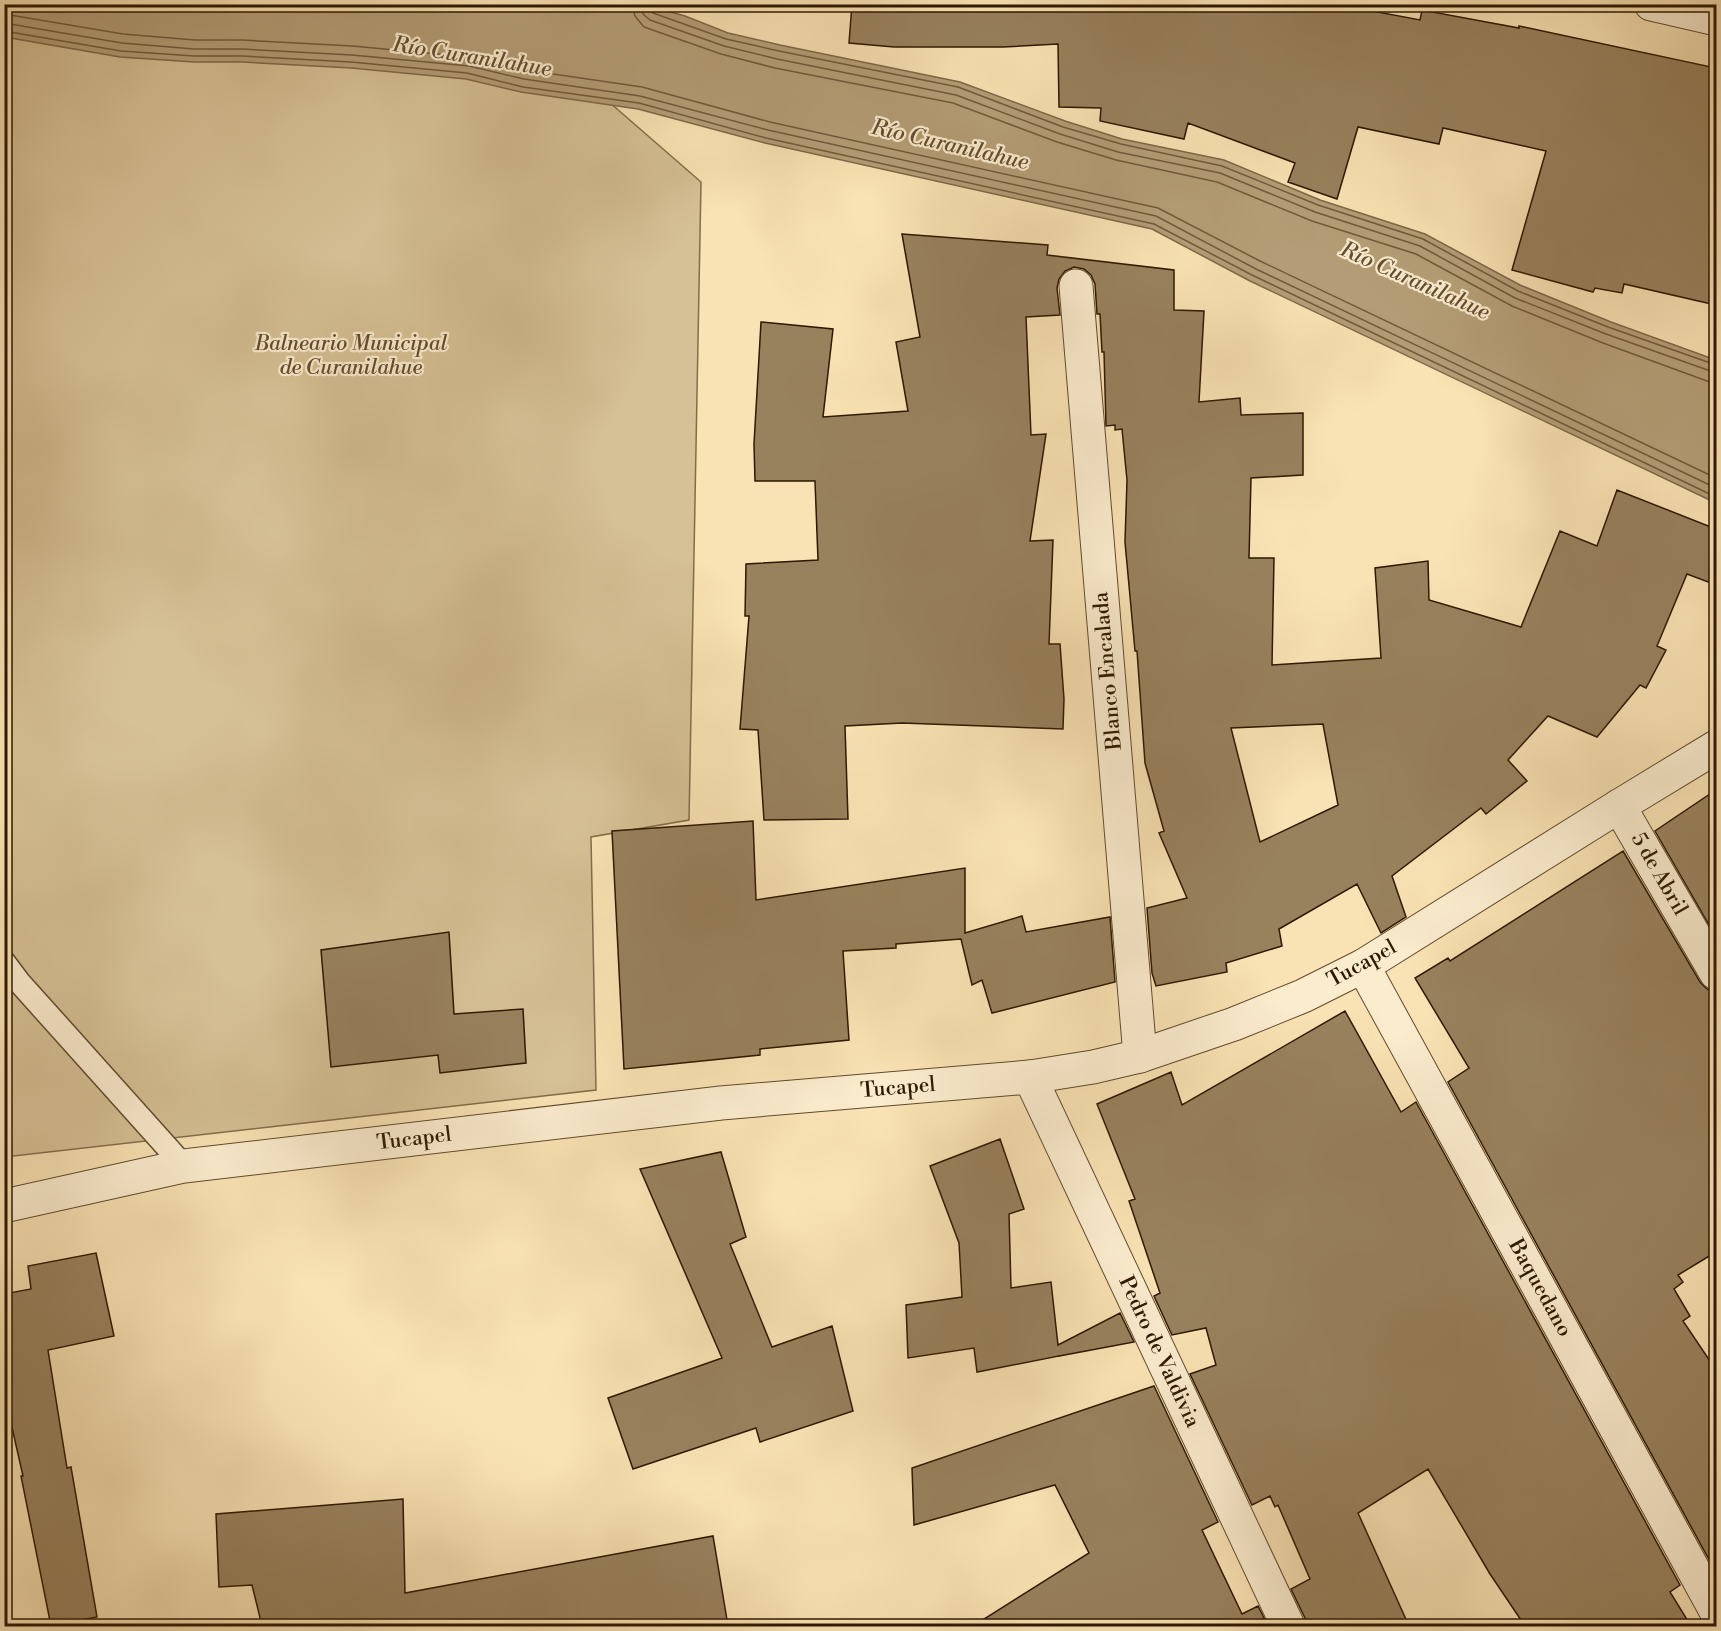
<svg xmlns="http://www.w3.org/2000/svg" width="1721" height="1631" font-family="'Libre Bodoni',serif">
<rect width="100%" height="100%" fill="#f9e2b3"/>
<filter id="stains"><feTurbulence type="fractalNoise" baseFrequency=".00333" numOctaves="4"/><feColorMatrix values="0 0 0 0 .2 0 0 0 0 .09 0 0 0 0 .02 0 0 0 .5 -.17"/></filter>
<radialGradient id="worn" r=".72"><stop offset=".6" stop-color="#630" stop-opacity="0"/><stop offset="1" stop-color="#630" stop-opacity=".3"/></radialGradient>
<!-- green -->
<path fill="#d6c095" stroke="#826c4a" stroke-width="1.5" d="M 5,5 L 540,42 L 701,182 L 689,820 L 591,837 L 596,1090 L 5,1157 Z"/>
<!-- water -->
<path fill="#b49d76" stroke="#7e6847" stroke-width="1.5" d="M 4,5 L 646,5 L 685,16 L 728,33 L 780,45 L 960,82 L 1065,121 L 1122,139 L 1224,160 L 1320,200 L 1425,234 L 1520,285 L 1611,322 L 1716,360 L 1716,503 L 1250,281 L 1152,229 L 765,143 L 638,109 L 521,92 L 466,79 L 351,68 L 242,62 L 194,62 L 120,57 L 5,37 Z"/>
<g fill="none" stroke-linecap="round" stroke-linejoin="round">
<!-- shore -->
<path stroke="#715a3b" stroke-width="1.5" d="M 632,4 L 635,16 L 644,27 L 721,54 L 775,68 L 953,103 L 1057,142 L 1116,160 L 1217,182 L 1312,221 L 1416,254 L 1512,306 L 1603,343 L 1707,381 L 1716,382
M 641,4 L 643,14 L 650,20 L 724,46 L 777,59 L 956,95 L 1060,134 L 1118,152 L 1220,173 L 1315,212 L 1420,246 L 1515,298 L 1606,334 L 1716,373
M 649,4 L 650,9 L 653,13 L 726,39 L 779,51 L 958,87 L 1063,127 L 1121,144 L 1222,166 L 1318,205 L 1423,239 L 1518,291 L 1608,327 L 1716,365
M 4,14 L 123,34 L 195,40 L 242,40 L 352,46 L 470,57 L 526,70 L 642,87 L 770,122 L 1158,208 L 1260,261 L 1716,478
M 4,23 L 122,43 L 194,49 L 242,49 L 352,55 L 469,66 L 524,79 L 640,96 L 768,130 L 1156,216 L 1256,269 L 1716,488
M 4,31 L 121,51 L 194,56 L 242,56 L 351,62 L 467,73 L 523,87 L 639,103 L 766,138 L 1154,224 L 1252,275 L 1716,497"/>
</g>
<!-- building -->
<path fill="#98815d" stroke="#2e1800" stroke-width="1.5" fill-rule="evenodd" d="M 852,4 L 1335,4 L 1420,20 L 1422,10 L 1519,28 L 1519,26 L 1716,68 L 1716,305 L 1624,284 L 1622,293 L 1595,288 L 1593,292 L 1512,270 L 1546,151 L 1443,128 L 1439,144 L 1358,127 L 1337,199 L 1288,182 L 1295,163 L 1188,123 L 1184,139 L 1100,121 L 1101,108 L 1059,107 L 1058,44 L 1003,47 L 894,47 L 849,43 Z
M 902,234 L 1048,245 L 1047,255 L 1174,270 L 1174,310 L 1204,311 L 1199,402 L 1240,398 L 1241,415 L 1303,413 L 1303,475 L 1251,478 L 1249,558 L 1274,558 L 1272,665 L 1381,658 L 1375,568 L 1428,561 L 1429,600 L 1521,627 L 1560,531 L 1597,546 L 1617,490 L 1716,529 L 1716,585 L 1687,574 L 1657,646 L 1666,650 L 1646,688 L 1640,685 L 1597,737 L 1548,716 L 1508,760 L 1527,781 L 1486,814 L 1481,808 L 1392,876 L 1406,917 L 1381,933 L 1357,884 L 1279,929 L 1282,946 L 1226,963 L 1227,972 L 1156,986 L 1152,973 L 1147,908 L 1187,898 L 1159,833 L 1164,831 L 1145,763 L 1137,651 L 1135,651 L 1125,542 L 1127,480 L 1122,429 L 1115,430 L 1115,425 L 1106,426 L 1104,352 L 1102,352 L 1100,314 L 1097,314 L 1095,284 L 1091,275 L 1084,269 L 1074,267 L 1065,271 L 1059,279 L 1057,288 L 1060,315 L 1026,317 L 1031,435 L 1046,434 L 1030,541 L 1053,540 L 1049,644 L 1060,644 L 1064,699 L 1063,729 L 902,723 L 845,726 L 848,819 L 764,820 L 758,730 L 740,729 L 749,616 L 745,616 L 746,564 L 818,560 L 815,481 L 755,481 L 754,444 L 761,322 L 833,329 L 823,417 L 908,411 L 896,342 L 920,337 ZM 1323,724 L 1338,805 L 1260,842 L 1231,728 Z
M 1716,790 L 1716,937 L 1655,831 Z
M 753,821 L 756,900 L 965,868 L 965,933 L 1022,916 L 1026,932 L 1110,917 L 1115,982 L 992,1013 L 982,980 L 972,985 L 961,939 L 896,944 L 896,948 L 843,951 L 849,1040 L 760,1049 L 760,1055 L 624,1069 L 612,831 Z
M 1623,851 L 1700,982 L 1707,989 L 1716,992 L 1716,1252 L 1678,1275 L 1683,1282 L 1674,1289 L 1690,1316 L 1683,1321 L 1716,1370 L 1716,1562 L 1712,1565 L 1448,1082 L 1469,1068 L 1415,978 L 1448,958 L 1450,961 Z
M 449,932 L 454,1014 L 523,1009 L 526,1063 L 440,1073 L 438,1055 L 331,1067 L 321,950 Z
M 1345,1011 L 1401,1112 L 1416,1102 L 1680,1585 L 1670,1592 L 1691,1626 L 1525,1626 L 1490,1574 L 1428,1469 L 1358,1513 L 1409,1626 L 1307,1626 L 1305,1618 L 1291,1589 L 1310,1579 L 1278,1505 L 1275,1507 L 1270,1496 L 1252,1505 L 1190,1374 L 1216,1365 L 1206,1328 L 1172,1335 L 1154,1296 L 1160,1293 L 1129,1201 L 1135,1199 L 1097,1104 L 1171,1072 L 1182,1105 Z
M 1000,1139 L 1024,1209 L 1009,1214 L 1011,1288 L 1051,1282 L 1058,1345 L 1120,1313 L 1134,1342 L 1059,1356 L 1059,1355 L 1059,1356 L 977,1372 L 974,1348 L 908,1358 L 906,1305 L 962,1297 L 959,1243 L 930,1166 Z
M 721,1152 L 746,1237 L 730,1244 L 772,1347 L 832,1326 L 853,1411 L 760,1442 L 756,1428 L 633,1469 L 608,1398 L 722,1358 L 640,1169 Z
M 96,1253 L 114,1336 L 48,1350 L 67,1468 L 71,1467 L 97,1617 L 51,1626 L 21,1476 L 23,1476 L 4,1392 L 4,1294 L 31,1289 L 28,1266 Z
M 1154,1386 L 1218,1522 L 1202,1530 L 1242,1614 L 1258,1606 L 1268,1626 L 973,1626 L 1089,1553 L 1055,1485 L 914,1525 L 912,1468 Z
M 403,1499 L 405,1593 L 713,1536 L 728,1626 L 262,1626 L 252,1585 L 219,1587 L 216,1514 Z"/>
<g fill="none" stroke-linecap="round" stroke-linejoin="round">
<defs>
<path id="service" d="M 4,962 L 19,982 L 184,1166"/>
<path id="minor" d="M 1651,4 L 1716,19
M 1076,286 L 1140,1056
M 1619,806 L 1716,973
M 1363,966 L 1716,1611
M 1030,1077 L 1288,1626"/>
<path id="tertiary" d="M 4,1206 L 184,1166 L 721,1103 L 1030,1077 L 1093,1067 L 1140,1056 L 1234,1024 L 1303,996 L 1363,966 L 1619,806 L 1716,747"/>
</defs>
<!-- service casing -->
<use href="#service" stroke="#614a2d" stroke-width="25"/>
<!-- minor casing -->
<use href="#minor" stroke="#614a2d" stroke-width="35"/>
<!-- tertiary casing -->
<use href="#tertiary" stroke="#614a2d" stroke-width="35"/>
<!-- service -->
<use href="#service" stroke="#fbecce" stroke-width="22"/>
<!-- minor -->
<use href="#minor" stroke="#fbecce" stroke-width="33"/>
<!-- tertiary -->
<use href="#tertiary" stroke="#fbecce" stroke-width="33"/>
</g>
<g text-anchor="middle" dominant-baseline="central" stroke-width="4.5" stroke-linejoin="round" paint-order="stroke">
<!-- park labels -->
<g font-size="21" font-style="italic" fill="#604a2d" stroke="#fbecce">
<text x="351" y="344">Balneario Municipal<tspan x="351" dy="24">de Curanilahue</tspan></text>
</g>
<!-- street labels -->
<g font-size="21" fill="#2e1800" stroke="#fbecce">
<text transform="translate(1108 671) rotate(-95)">Blanco Encalada</text>
<text transform="translate(1659 874) rotate(60)">5 de Abril</text>
<text transform="translate(1362 964) rotate(-29)">Tucapel</text>
<text transform="translate(898 1088) rotate(-5)">Tucapel</text>
<text transform="translate(414 1139) rotate(-7)">Tucapel</text>
<text transform="translate(1540 1288) rotate(61)">Baquedano</text>
<text transform="translate(1159 1352) rotate(65)">Pedro de Valdivia</text>
</g>
<!-- water labels -->
<g font-size="22" font-style="italic" fill="#644d2f" stroke="#fbecce">
<text transform="translate(472 57) rotate(9)">Río Curanilahue</text>
<text transform="translate(950 145) rotate(13)">Río Curanilahue</text>
<text transform="translate(1415 281) rotate(24)">Río Curanilahue</text>
</g>
</g>
<!-- margin -->
<rect width="1721" height="1631" fill="none" stroke="#f9e2b3" stroke-width="24"/>
<rect x="6" y="6" width="1709" height="1619" fill="none" stroke="#2e1800" stroke-width="3"/>
<rect x="12" y="12" width="1697" height="1607" fill="none" stroke="#2e1800" stroke-width="1.5"/>
<rect width="100%" height="100%" filter="url(#stains)"/>
<rect width="100%" height="100%" fill="url(#worn)"/>
</svg>
